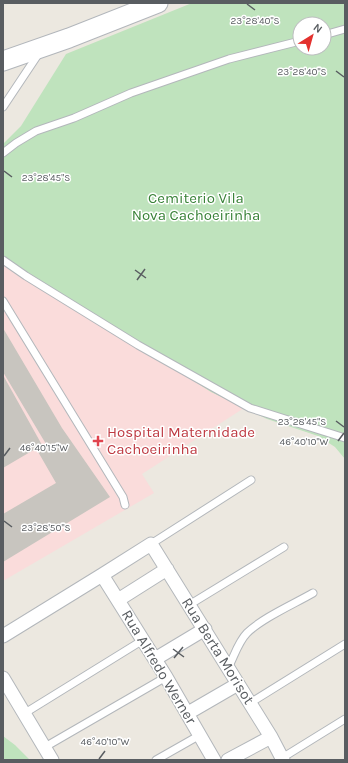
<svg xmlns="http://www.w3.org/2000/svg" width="348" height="763" font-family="Karla,sans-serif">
<rect width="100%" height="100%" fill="#ece8e0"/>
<!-- medical -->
<path fill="#fadcdb" d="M 3,263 L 5,266 L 35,286 L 244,408 L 142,474 L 154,493 L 3,581 Z"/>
<!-- green -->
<path fill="#bfe3bd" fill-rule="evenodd" d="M 192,3 L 345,3 L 345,459 L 335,447 L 318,436 L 267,419 L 211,392 L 139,346 L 35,286 L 3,263 L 3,144 L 21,126 L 66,54 ZM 300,24 L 324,24 L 324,48 L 300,48 Z
M 3,736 L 15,745 L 30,760 L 3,760 Z"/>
<!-- building -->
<path fill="#c8c5bf" d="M 3,328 L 62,428 L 110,497 L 3,562 L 3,514 L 56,483 L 37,450 L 46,444 L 3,372 Z
M 3,375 L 42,445 L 3,468 Z"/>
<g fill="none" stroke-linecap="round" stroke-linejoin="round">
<defs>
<path id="lane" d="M 324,35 L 345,29
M 3,107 L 39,53
M 3,153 L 16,143 L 36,131 L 74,118 L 131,93 L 229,59 L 300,41
M 3,260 L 26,276 L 138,345 L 250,408 L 345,438
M 3,301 L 123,497 L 125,505
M 151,544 L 251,480
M 189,605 L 284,547
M 228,668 C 234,657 238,642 247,633 C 262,618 294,604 313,593
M 250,703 L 345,644
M 25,713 L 143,640
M 45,747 L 166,677
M 282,758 L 345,719
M 156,760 L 200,735"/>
<path id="street" d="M 102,575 L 166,677 L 214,760
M 118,600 L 167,569
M 3,636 L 102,575 L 151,544 L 271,737 L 283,760
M 155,659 L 205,629
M 3,678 L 52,760
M 188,713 L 238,684
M 228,760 L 271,737"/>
<path id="secondary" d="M 3,61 L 69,38 L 158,3"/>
</defs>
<!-- lane casing -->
<use href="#lane" stroke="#b3b7bb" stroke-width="9"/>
<!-- street casing -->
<use href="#street" stroke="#b3b7bb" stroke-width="15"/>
<!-- secondary casing -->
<use href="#secondary" stroke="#b2b6bb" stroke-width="21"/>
<!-- lane -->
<use href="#lane" stroke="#fff" stroke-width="7"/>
<!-- street -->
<use href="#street" stroke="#fff" stroke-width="13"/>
<!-- secondary -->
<use href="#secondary" stroke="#fff" stroke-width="19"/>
</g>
<!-- ticks -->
<path fill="none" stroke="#595d61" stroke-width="1.5" d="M 247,4 L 255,10M 336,71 L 344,77M 4,171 L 12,177M 135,270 L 146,278M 137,280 L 145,269M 336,421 L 344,427M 338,441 L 344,433M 4,456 L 10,448M 4,521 L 12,527M 173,649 L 184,657M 174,658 L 183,647M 99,759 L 105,751"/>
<!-- markers -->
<path fill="#e0444e" stroke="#fff" stroke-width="1.5" d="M96 435h4v4h4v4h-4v4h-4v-4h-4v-4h4z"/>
<g text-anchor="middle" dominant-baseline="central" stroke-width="3" stroke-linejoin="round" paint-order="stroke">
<!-- park labels -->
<g font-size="15" fill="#388237" stroke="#fff">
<text x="196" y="198">Cemiterio Vila<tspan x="196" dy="17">Nova Cachoeirinha</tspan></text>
</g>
<!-- health labels -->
<g font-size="15" fill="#be3a42" stroke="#fff" text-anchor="start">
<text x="107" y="432">Hospital Maternidade<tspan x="107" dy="17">Cachoeirinha</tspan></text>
</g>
<!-- street labels -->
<g font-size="15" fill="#595d61" stroke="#fff">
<text transform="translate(218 651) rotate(58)">Rua Berta Morisot</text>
<text transform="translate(159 667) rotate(59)">Rua Alfredo Werner</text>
</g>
</g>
<g font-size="10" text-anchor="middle" fill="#595d61" stroke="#fff" stroke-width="3" stroke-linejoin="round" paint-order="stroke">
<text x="255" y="24">23°28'40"S</text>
<text x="302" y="75">23°28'40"S</text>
<text x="46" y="181">23°28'45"S</text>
<text x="302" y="425">23°28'45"S</text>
<text x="304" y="445">46°40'10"W</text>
<text x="44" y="451">46°40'15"W</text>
<text x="46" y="531">23°28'50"S</text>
<text x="105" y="745">46°40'10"W</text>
</g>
<!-- border -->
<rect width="348" height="763" fill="none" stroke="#595d61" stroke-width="8"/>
<!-- north arrow -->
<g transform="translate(312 36) rotate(37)"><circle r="19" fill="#ffffff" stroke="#bdbec0"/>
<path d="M0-3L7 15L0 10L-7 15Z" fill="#e3312e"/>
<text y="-6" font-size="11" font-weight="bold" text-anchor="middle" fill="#595d61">N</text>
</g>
</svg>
